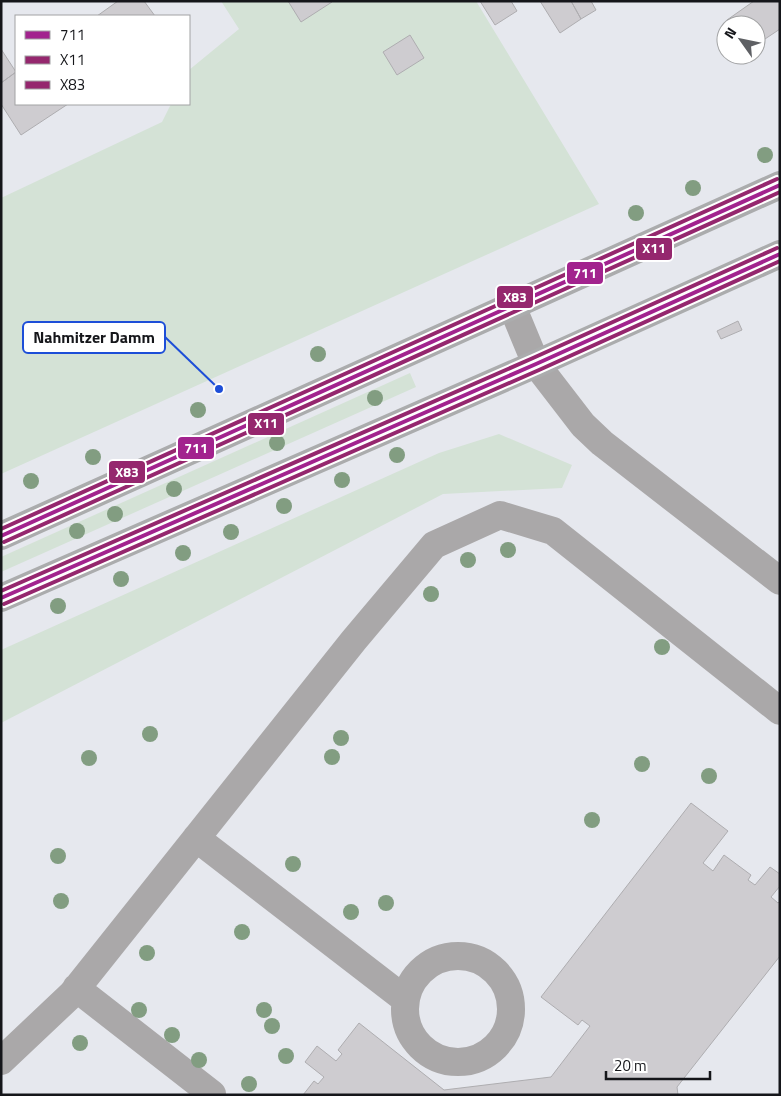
<svg xmlns="http://www.w3.org/2000/svg" width="781" height="1096" font-family="'Titillium Web',sans-serif">
<rect width="100%" height="100%" fill="#e6e8ee"/>
<!-- green -->
<path fill="#d4e2d6" d="M 221,1 L 476,1 L 599,204 L 1,474 L 1,198 L 162,122 L 171,104 L 189,104 L 189,70 L 239,29 Z
M 410,373 L 416,387 L 1,572 L 1,557 Z
M 499,434 L 572,465 L 562,488 L 443,494 L 1,723 L 1,650 L 439,453 Z"/>
<!-- building -->
<path fill="#ceccd0" stroke="#aeadb0" d="M 118,1 L 144,1 L 155,16 L 97,16 Z
M 288,1 L 332,1 L 332,2 L 301,22 Z
M 480,1 L 511,1 L 517,11 L 495,25 Z
M 540,1 L 571,1 L 581,19 L 560,33 Z
M 571,1 L 591,1 L 596,10 L 581,19 Z
M 754,1 L 780,1 L 780,29 L 756,45 L 756,25 L 731,25 L 727,20 Z
M 410,35 L 424,58 L 397,75 L 383,52 Z
M 1,49 L 16,72 L 1,83 Z
M 16,72 L 16,104 L 68,104 L 21,135 L 1,104 L 1,83 Z
M 738,321 L 742,330 L 721,339 L 717,331 Z
M 691,803 L 728,831 L 703,863 L 713,871 L 724,855 L 751,875 L 748,880 L 755,885 L 770,867 L 780,874 L 780,886 L 771,897 L 778,903 L 780,901 L 780,956 L 677,1087 L 678,1095 L 303,1095 L 314,1081 L 318,1084 L 324,1077 L 305,1062 L 317,1046 L 336,1061 L 342,1054 L 338,1050 L 359,1023 L 444,1090 L 551,1077 L 590,1026 L 582,1020 L 578,1025 L 541,997 Z"/>
<g fill="none" stroke-linecap="round" stroke-linejoin="round">
<!-- minor -->
<path stroke="#aaa8a9" stroke-width="28" d="M 512,306 L 536,364 L 583,425 L 602,443 L 780,581
M 196,838 L 406,1000
M405 1009a53 53 0 1 1 106 0a53 53 0 1 1-106 0Z
M 76,988 L 212,1094
M 1,1061 L 72,994 L 354,640 L 434,545 L 500,515 L 553,531 L 780,711"/>
<!-- major -->
<path stroke="#abacad" stroke-width="28" d="M 1,536 L 780,185
M 1,598 L 536,364 L 780,254"/>
<defs>
<path id="bus-1" d="M 1,536 L 780,185
M 1,598 L 536,364 L 780,254"/>
<path id="bus-2" d="M 4,542 L 780,192
M 4,604 L 539,370 L 780,261"/>
<path id="bus-3" d="M 1,529 L 777,179
M 1,591 L 533,358 L 777,248"/>
</defs>
<!-- bus-1 casing -->
<use href="#bus-1" stroke="#fff" stroke-width="8"/>
<!-- bus-2 casing -->
<use href="#bus-2" stroke="#fff" stroke-width="8"/>
<!-- bus-3 casing -->
<use href="#bus-3" stroke="#fff" stroke-width="8"/>
<!-- bus-1 -->
<use href="#bus-1" stroke="#a2238e" stroke-width="4"/>
<!-- bus-2 -->
<use href="#bus-2" stroke="#95276e" stroke-width="4"/>
<!-- bus-3 -->
<use href="#bus-3" stroke="#95276e" stroke-width="4"/>
</g>
<!-- trees -->
<g fill="#829d81">
<circle cx="765" cy="155" r="8"/>
<circle cx="693" cy="188" r="8"/>
<circle cx="636" cy="213" r="8"/>
<circle cx="318" cy="354" r="8"/>
<circle cx="375" cy="398" r="8"/>
<circle cx="198" cy="410" r="8"/>
<circle cx="277" cy="443" r="8"/>
<circle cx="397" cy="455" r="8"/>
<circle cx="93" cy="457" r="8"/>
<circle cx="342" cy="480" r="8"/>
<circle cx="31" cy="481" r="8"/>
<circle cx="174" cy="489" r="8"/>
<circle cx="284" cy="506" r="8"/>
<circle cx="115" cy="514" r="8"/>
<circle cx="77" cy="531" r="8"/>
<circle cx="231" cy="532" r="8"/>
<circle cx="508" cy="550" r="8"/>
<circle cx="183" cy="553" r="8"/>
<circle cx="468" cy="560" r="8"/>
<circle cx="121" cy="579" r="8"/>
<circle cx="431" cy="594" r="8"/>
<circle cx="58" cy="606" r="8"/>
<circle cx="662" cy="647" r="8"/>
<circle cx="150" cy="734" r="8"/>
<circle cx="341" cy="738" r="8"/>
<circle cx="332" cy="757" r="8"/>
<circle cx="89" cy="758" r="8"/>
<circle cx="642" cy="764" r="8"/>
<circle cx="709" cy="776" r="8"/>
<circle cx="592" cy="820" r="8"/>
<circle cx="58" cy="856" r="8"/>
<circle cx="293" cy="864" r="8"/>
<circle cx="61" cy="901" r="8"/>
<circle cx="386" cy="903" r="8"/>
<circle cx="351" cy="912" r="8"/>
<circle cx="242" cy="932" r="8"/>
<circle cx="147" cy="953" r="8"/>
<circle cx="139" cy="1010" r="8"/>
<circle cx="264" cy="1010" r="8"/>
<circle cx="272" cy="1026" r="8"/>
<circle cx="172" cy="1035" r="8"/>
<circle cx="80" cy="1043" r="8"/>
<circle cx="286" cy="1056" r="8"/>
<circle cx="199" cy="1060" r="8"/>
<circle cx="249" cy="1084" r="8"/>
</g>
<!-- callouts -->
<path fill="none" stroke="#1d4ed8" stroke-width="2" d="M219 389L165 337"/>
<circle fill="#1d4ed8" stroke="#fff" stroke-width="2" cx="219" cy="389" r="5"/>
<rect fill="#fff" stroke="#1d4ed8" stroke-width="2" x="23" y="322" width="142" height="31" rx="5"/>
<g font-size="16" text-anchor="middle" font-weight="bold" fill="#15161a">
<text x="94" y="343">Nahmitzer Damm</text>
</g>
<g stroke="#fff" stroke-width="2">
<rect x="635" y="237" width="38" height="24" rx="5" fill="#95276e"/>
<rect x="566" y="261" width="38" height="24" rx="5" fill="#a2238e"/>
<rect x="496" y="285" width="38" height="24" rx="5" fill="#95276e"/>
<rect x="247" y="412" width="38" height="24" rx="5" fill="#95276e"/>
<rect x="177" y="436" width="38" height="24" rx="5" fill="#a2238e"/>
<rect x="108" y="460" width="38" height="24" rx="5" fill="#95276e"/>
</g>
<g font-size="14" text-anchor="middle" font-weight="bold" fill="#fff">
<text x="654" y="253">X11</text>
<text x="585" y="278">711</text>
<text x="515" y="302">X83</text>
<text x="266" y="428">X11</text>
<text x="196" y="453">711</text>
<text x="127" y="477">X83</text>
</g>
<!-- border -->
<rect width="781" height="1096" fill="none" stroke="#15161a" stroke-width="5"/>
<!-- legend -->
<rect x="15" y="15" width="175" height="90" fill="#ffffff" stroke="#a1a2a3"/>
<rect x="25" y="31" width="25" height="8" fill="#a2238e" stroke="#a1a2a3"/>
<text x="60" y="40" font-size="15" fill="#15161a">711</text>
<rect x="25" y="56" width="25" height="8" fill="#95276e" stroke="#a1a2a3"/>
<text x="60" y="65" font-size="15" fill="#15161a">X11</text>
<rect x="25" y="81" width="25" height="8" fill="#95276e" stroke="#a1a2a3"/>
<text x="60" y="90" font-size="15" fill="#15161a">X83</text>
<!-- north arrow -->
<g transform="translate(741 40) rotate(303)"><circle r="24" fill="#ffffff" stroke="#a1a2a3"/>
<path d="M0-4L9 19L0 12L-9 19Z" fill="#5e6064"/>
<text y="-8" font-size="14" font-weight="bold" text-anchor="middle" fill="#15161a">N</text>
</g>
<!-- scale -->
<path d="M606 1071v8h104v-8" fill="none" stroke="#15161a" stroke-width="2.5"/>
<text x="614" y="1071" font-size="15" fill="#15161a" stroke="#ffffff" stroke-width="4" paint-order="stroke">20 m</text>
</svg>
